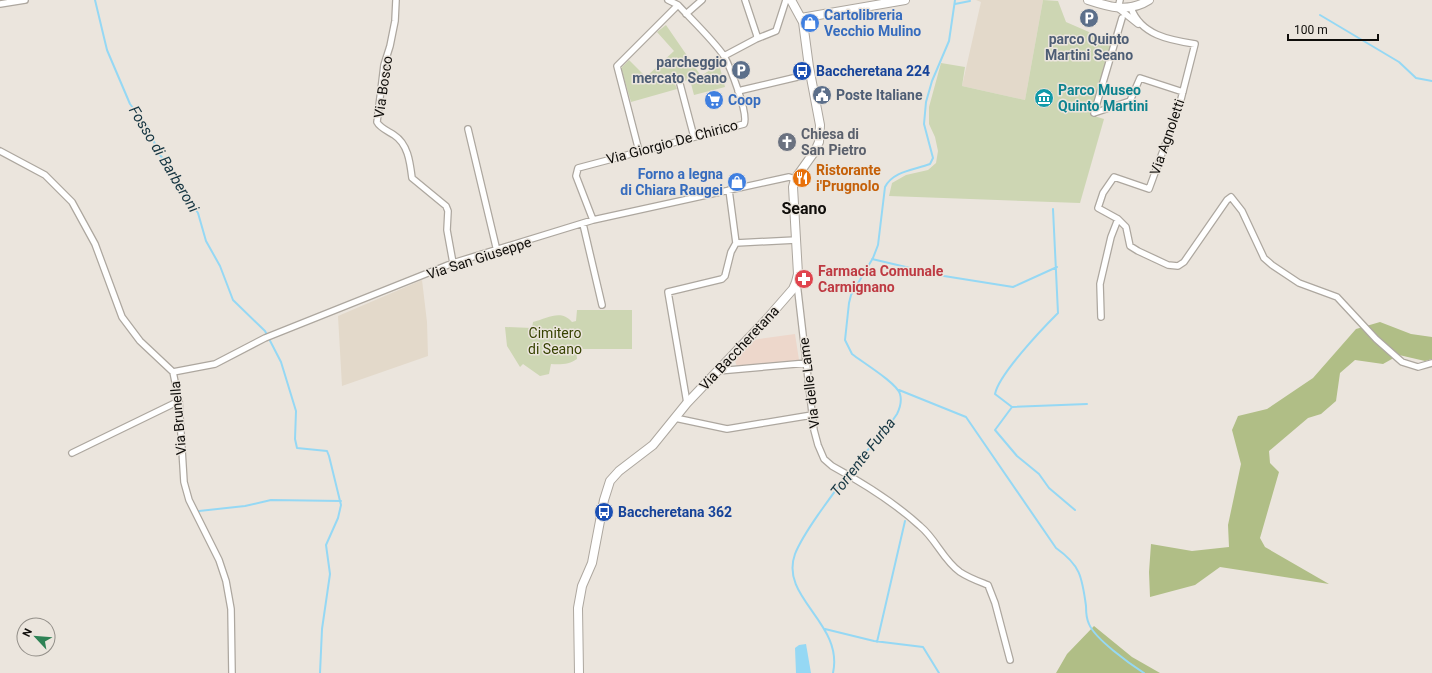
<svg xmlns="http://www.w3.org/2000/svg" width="1432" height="673" font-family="Roboto,sans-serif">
<rect width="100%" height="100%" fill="#ebe5dd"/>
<!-- built -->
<path fill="#e3d9ca" d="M 976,0 L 1043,0 L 1025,100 L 962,86 L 981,2 Z
M 422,280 L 427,322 L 428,356 L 342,386 L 338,316 Z"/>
<!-- education -->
<path fill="#edd7cb" d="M 795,334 L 799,360 L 737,367 L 734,358 L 752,340 Z"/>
<!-- green -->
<path fill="#cdd6b3" d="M 1043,0 L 1058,1 L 1066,22 L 1112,42 L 1091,115 L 1104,119 L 1080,203 L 889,196 L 892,183 L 906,175 L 928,170 L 936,163 L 938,151 L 935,137 L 929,124 L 929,107 L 941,63 L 965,67 L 962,86 L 1025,100 Z
M 666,25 L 701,76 L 719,64 L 725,87 L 694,95 L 690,80 L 674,82 L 677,89 L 631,102 L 621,68 L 629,60 L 646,77 L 674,51 L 657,32 Z
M 577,310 L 632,310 L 632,349 L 576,349 L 577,359 C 570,364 561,365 551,364 L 549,374 L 540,376 L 523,364 L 520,367 L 507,346 L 505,327 L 532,328 L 533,322 C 548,318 561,309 572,322 L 576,321 Z"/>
<!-- forest -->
<path fill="#b0be86" d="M 1380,322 L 1411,334 L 1432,337 L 1432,359 L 1425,361 L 1399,355 L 1383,364 L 1355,360 L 1340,373 L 1336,401 L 1321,414 L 1308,418 L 1269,451 L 1270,463 L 1279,472 L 1260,538 L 1265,547 L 1329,584 L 1220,567 L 1195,585 L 1150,597 L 1149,572 L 1151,544 L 1192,551 L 1229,547 L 1228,525 L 1241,464 L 1232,430 L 1238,416 L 1267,409 L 1313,378 L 1356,329 Z
M 1094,626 L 1132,657 L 1160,673 L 1056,673 L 1067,654 Z"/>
<!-- water -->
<path fill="#95d8f4" d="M 806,644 L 811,673 L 796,673 L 795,648 L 799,645 Z"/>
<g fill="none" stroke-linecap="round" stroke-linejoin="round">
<!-- stream -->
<path stroke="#95d8f4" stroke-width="2" d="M 95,0 L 107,50 L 130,104 L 148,127 L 159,154 L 173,170 L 182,190 L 198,213 L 206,241 L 220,266 L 233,300 L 265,331 L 281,362 L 296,411 L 295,439 L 297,448 L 327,451 L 329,456 L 341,505 L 338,518 L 326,545 L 330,574 L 322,629 L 320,673
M 955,4 L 970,1
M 1320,15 L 1399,62 L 1416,78 L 1432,81
M 1053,209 L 1058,313 C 1043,328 999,374 995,394 L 1012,407 L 1087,404
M 872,259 L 944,276 L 1013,287 L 1057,267
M 899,390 L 966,417 L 1056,548 C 1080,565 1082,576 1086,606 C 1086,612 1086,618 1089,624 C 1095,639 1130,664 1144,673
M 1012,407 L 995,430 L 1017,456 L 1039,474 L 1049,488 L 1075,510
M 199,511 L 245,506 L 271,500 L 341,501
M 825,629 L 874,641 L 923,647 L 939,673
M 877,642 L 905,521
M 833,673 C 844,623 779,598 795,554 C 801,539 811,525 820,512 C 835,491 849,471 866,452 C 876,440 888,428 897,414 C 900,408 902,401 900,394 C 897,383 862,362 852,354 L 845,340 L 849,303 L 851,295 L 873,258 L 878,245 L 885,187 C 893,171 914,170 930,164 L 933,158 L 924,124 L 926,102 L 932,81 L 949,41 L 955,0"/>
<defs>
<path id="street" d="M 396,0 L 395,21 L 390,46 L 384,65 L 377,122 C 380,128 388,131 394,135 C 408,144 410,162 412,178 L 446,206 L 448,211 L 447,230 L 453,263
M 668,0 L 678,5
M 1120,0 L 1118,8 L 1138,24
M 0,4 L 25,0
M 686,14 L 702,0
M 756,39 L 776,31 L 786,0
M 724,56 L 756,39 L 757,36 L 745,0
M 680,84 L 694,137
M 738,91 L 810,74
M 1094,113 L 1130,101 L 1140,78 L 1183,92
M 1094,113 L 1122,18
M 468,129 L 497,251
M 0,151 L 45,175 L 72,202 L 95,244 L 122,317 L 140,341 L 173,372 L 179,401 L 184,482 L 189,500 L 219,560 L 226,581 L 231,609 L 232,673
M 729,190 L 736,243
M 1118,219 L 1126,227 L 1130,246 L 1138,251 L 1168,265 L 1178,266 L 1184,262 L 1227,200 L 1231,197 L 1242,211 L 1264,258 L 1272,265 L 1299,283 L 1337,297 L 1376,339 L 1402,362 L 1418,367 L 1432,363
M 593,220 L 576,176 L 578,168 L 744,124 C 749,114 730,67 724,56 C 714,41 691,19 678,5 L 617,66 L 639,151
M 583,224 L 602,305
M 797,283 L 814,430 L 818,445 L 824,459 L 832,466 C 863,483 894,502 920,526 C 936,539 943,560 960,572 C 969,578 978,581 988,585 L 995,603 L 1010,660
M 1101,317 L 1100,284 L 1111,237 L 1118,219 L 1098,208 L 1103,193 L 1114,177 L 1149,189 L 1179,107 L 1195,44 C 1169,40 1141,35 1131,8
M 718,371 L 807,363
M 173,372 L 215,364 L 265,338 L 453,263 L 593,220 L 789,177 L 795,179
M 687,403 L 668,292 L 722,279 L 725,276 L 731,252 L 736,243 L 796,240
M 675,418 L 727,429 L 812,415
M 72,453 L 179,401"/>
<path id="secondary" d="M 1088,0 C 1109,7 1129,13 1149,0
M 801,18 L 905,0
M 579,673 L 578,608 L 582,586 L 592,563 L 604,500 L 610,481 L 619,471 L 653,445 L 687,403 L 766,320 L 793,289 L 796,282 L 798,274 L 793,187 L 795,179 L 815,151 L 819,142 L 820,125 L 809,67 L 803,22 L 791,0"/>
</defs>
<!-- street casing -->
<use href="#street" stroke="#ada79f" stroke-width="8"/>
<!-- secondary casing -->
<use href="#secondary" stroke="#ada79f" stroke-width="10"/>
<!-- street -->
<use href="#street" stroke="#fff" stroke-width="5.5"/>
<!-- secondary -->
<use href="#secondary" stroke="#fff" stroke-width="8"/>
</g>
<!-- icons -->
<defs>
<symbol id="parking-disc" viewBox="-11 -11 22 22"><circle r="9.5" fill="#5c6f8a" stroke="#ebe5dd"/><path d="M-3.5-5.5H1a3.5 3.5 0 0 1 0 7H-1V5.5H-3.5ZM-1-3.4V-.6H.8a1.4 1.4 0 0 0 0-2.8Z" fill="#fff"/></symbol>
<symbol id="shop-disc" viewBox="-11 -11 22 22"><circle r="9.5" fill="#3f7fe0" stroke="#ebe5dd"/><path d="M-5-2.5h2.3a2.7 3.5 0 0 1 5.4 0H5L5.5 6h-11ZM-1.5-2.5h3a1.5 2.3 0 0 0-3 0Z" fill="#fff"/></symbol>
<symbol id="bus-disc" viewBox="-11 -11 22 22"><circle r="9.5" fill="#1a4fb4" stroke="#ebe5dd"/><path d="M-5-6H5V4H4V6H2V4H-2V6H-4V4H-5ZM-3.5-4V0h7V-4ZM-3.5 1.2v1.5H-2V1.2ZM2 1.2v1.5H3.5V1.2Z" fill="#fff"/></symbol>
<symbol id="civic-disc" viewBox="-11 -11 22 22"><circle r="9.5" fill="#5c6f8a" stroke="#ebe5dd"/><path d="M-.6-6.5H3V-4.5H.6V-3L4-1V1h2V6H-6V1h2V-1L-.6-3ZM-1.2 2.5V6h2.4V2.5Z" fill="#fff"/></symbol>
<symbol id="museum-disc" viewBox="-11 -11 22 22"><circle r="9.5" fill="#0f9aa8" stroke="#ebe5dd"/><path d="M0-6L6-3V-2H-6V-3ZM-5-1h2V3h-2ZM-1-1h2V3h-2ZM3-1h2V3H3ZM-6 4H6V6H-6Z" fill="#fff"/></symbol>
<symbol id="supermarket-disc" viewBox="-11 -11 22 22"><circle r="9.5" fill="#3f7fe0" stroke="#ebe5dd"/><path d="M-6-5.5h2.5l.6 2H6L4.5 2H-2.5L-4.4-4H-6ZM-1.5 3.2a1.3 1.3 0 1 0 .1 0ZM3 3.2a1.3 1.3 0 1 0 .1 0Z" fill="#fff"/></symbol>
<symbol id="church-disc" viewBox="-11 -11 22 22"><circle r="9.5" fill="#6b7280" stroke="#ebe5dd"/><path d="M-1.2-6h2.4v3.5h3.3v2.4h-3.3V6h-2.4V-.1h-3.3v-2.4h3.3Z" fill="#fff"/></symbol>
<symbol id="restaurant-disc" viewBox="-11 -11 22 22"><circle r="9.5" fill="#e8710a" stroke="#ebe5dd"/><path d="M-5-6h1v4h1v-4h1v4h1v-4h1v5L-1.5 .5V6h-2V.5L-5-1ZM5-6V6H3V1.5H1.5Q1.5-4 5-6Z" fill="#fff"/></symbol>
<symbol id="pharmacy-disc" viewBox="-11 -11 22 22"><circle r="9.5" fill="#e0444e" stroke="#ebe5dd"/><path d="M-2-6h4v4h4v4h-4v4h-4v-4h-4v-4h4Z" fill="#fff"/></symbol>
</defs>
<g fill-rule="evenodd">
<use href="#parking-disc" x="1078" y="7" width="22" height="22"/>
<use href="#shop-disc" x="799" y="12" width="22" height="22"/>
<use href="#parking-disc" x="730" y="59" width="22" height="22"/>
<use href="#bus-disc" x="791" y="60" width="22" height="22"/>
<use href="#civic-disc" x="811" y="84" width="22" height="22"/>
<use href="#museum-disc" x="1033" y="87" width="22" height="22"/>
<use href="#supermarket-disc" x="703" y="89" width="22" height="22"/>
<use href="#church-disc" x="776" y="131" width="22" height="22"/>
<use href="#restaurant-disc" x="791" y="167" width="22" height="22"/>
<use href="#shop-disc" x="726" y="171" width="22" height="22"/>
<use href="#pharmacy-disc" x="793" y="268" width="22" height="22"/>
<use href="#bus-disc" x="593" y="501" width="22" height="22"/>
</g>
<g text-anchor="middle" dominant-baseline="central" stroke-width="3" stroke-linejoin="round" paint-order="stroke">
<!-- shop labels -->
<g font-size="14" font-weight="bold" fill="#366cbe" stroke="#ebe5dd" text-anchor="start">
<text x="824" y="15">Cartolibreria<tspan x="824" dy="16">Vecchio Mulino</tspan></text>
<text x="728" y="100">Coop</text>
<text x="723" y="174" text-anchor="end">Forno a legna<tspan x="723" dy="16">di Chiara Raugei</tspan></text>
</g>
<!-- service labels -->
<g font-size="14" font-weight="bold" fill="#4e5e75" stroke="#ebe5dd">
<text x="1089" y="39">parco Quinto<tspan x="1089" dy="16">Martini Seano</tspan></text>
<text x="727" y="62" text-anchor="end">parcheggio<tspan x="727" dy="16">mercato Seano</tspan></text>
<text x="836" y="95" text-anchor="start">Poste Italiane</text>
</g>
<!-- transit labels -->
<g font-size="14" font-weight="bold" fill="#164399" stroke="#ebe5dd" text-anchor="start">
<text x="816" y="71">Baccheretana 224</text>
<text x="618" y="512">Baccheretana 362</text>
</g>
<!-- street labels -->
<g font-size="14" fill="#0f0d0a" stroke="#ebe5dd">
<text transform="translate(383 87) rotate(-82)">Via Bosco</text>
<text transform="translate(1167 137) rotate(-71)">Via Agnoletti</text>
<text transform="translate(672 142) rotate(-15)">Via Giorgio De Chirico</text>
<text transform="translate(479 258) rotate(-18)">Via San Giuseppe</text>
<text transform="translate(739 348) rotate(-47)">Via Baccheretana</text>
<text transform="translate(809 383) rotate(-97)">Via delle Lame</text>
<text transform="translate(178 418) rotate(-95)">Via Brunella</text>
</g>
<!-- culture labels -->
<g font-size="14" font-weight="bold" fill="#0d838f" stroke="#ebe5dd" text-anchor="start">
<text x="1058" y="90">Parco Museo<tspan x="1058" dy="16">Quinto Martini</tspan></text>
</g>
<!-- worship labels -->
<g font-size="14" font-weight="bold" fill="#5b616d" stroke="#ebe5dd" text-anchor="start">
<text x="801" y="134">Chiesa di<tspan x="801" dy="16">San Pietro</tspan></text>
</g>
<!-- food labels -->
<g font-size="14" font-weight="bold" fill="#c56008" stroke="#ebe5dd" text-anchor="start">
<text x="816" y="170">Ristorante<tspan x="816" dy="16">i'Prugnolo</tspan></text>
</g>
<!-- health labels -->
<g font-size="14" font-weight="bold" fill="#be3a42" stroke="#ebe5dd" text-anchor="start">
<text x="818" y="271">Farmacia Comunale<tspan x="818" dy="16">Carmignano</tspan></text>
</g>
<!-- park labels -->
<g font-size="14" fill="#374200" stroke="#ebe5dd">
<text x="555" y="333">Cimitero<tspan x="555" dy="16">di Seano</tspan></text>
</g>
<!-- water labels -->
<g font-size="15" font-style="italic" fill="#153541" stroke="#ebe5dd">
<text transform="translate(164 159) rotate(59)">Fosso di Barberoni</text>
<text transform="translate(863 457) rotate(-52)">Torrente Furba</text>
</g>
<!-- quarter labels -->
<g font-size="16" font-weight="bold" fill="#0f0d0a" stroke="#ebe5dd">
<text x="804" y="208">Seano</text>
</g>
</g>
<!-- north arrow -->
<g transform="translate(36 637) rotate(296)"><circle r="19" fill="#ebe5dd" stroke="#938f89"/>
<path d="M0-3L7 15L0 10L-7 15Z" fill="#2e8255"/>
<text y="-6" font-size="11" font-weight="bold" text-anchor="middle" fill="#0f0d0a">N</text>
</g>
<!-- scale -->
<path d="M1288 34v6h90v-6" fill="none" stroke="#0f0d0a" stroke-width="2"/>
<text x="1294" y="34" font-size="12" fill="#0f0d0a" stroke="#ebe5dd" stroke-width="3" paint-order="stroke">100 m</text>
</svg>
